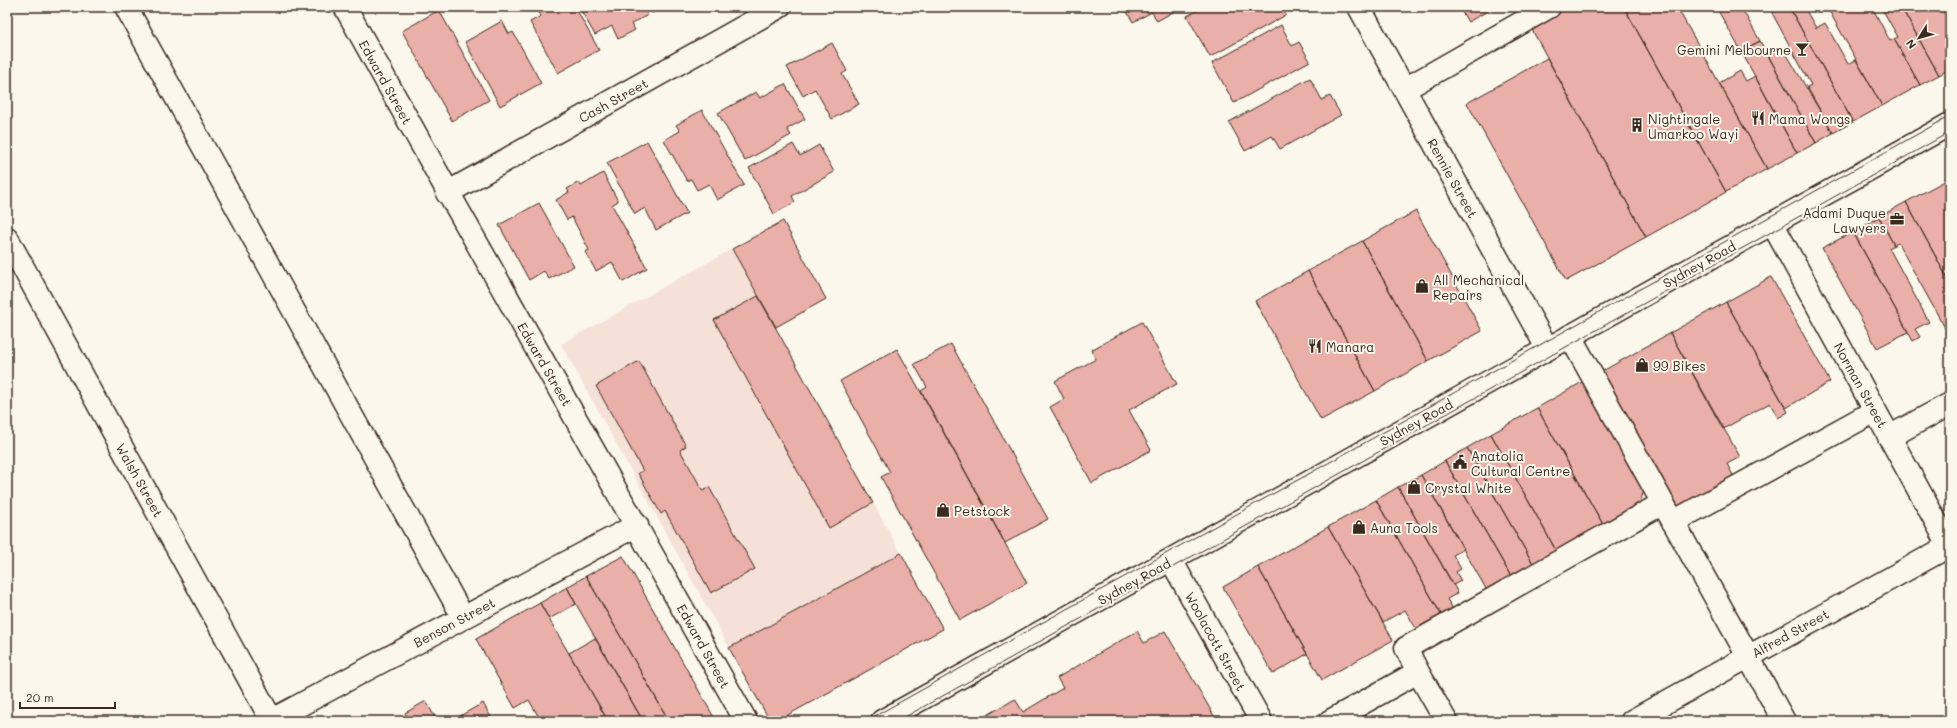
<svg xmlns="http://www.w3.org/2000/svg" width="1957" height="728" font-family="Mali,sans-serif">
<rect width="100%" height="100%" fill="#fbf7ec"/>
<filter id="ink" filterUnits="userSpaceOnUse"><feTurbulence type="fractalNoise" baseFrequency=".025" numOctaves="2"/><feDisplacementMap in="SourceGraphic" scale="8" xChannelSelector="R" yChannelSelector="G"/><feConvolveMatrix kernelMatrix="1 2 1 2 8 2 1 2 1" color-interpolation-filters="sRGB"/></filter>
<g filter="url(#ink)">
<!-- built -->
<path fill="#f6e1d8" d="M 732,249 L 943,629 L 777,721 L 770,721 L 561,344 Z"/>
<!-- building -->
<path fill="#eaafa8" stroke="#3b2a1e" d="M 536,7 L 575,7 L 599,50 L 558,73 L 530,22 L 541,16 Z
M 579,7 L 643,7 L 648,15 L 631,24 L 635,30 L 618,39 L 612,26 L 595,35 Z
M 649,7 L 664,7 L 652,13 Z
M 1124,7 L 1182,7 L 1157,21 L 1152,12 L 1133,22 Z
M 1204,7 L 1282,7 L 1286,15 L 1210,57 L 1187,16 Z
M 1459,7 L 1495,7 L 1468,22 Z
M 1569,7 L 1624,7 L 1726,192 L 1646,237 L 1531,28 Z
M 1633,7 L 1677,7 L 1767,169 L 1726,192 L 1626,11 Z
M 1716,7 L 1741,7 L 1760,41 L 1741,51 Z
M 1772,7 L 1782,7 L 1775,11 Z
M 1782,7 L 1789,7 L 1853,122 L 1833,133 L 1807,87 L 1811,85 L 1772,13 Z
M 1789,7 L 1804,7 L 1816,28 L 1825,23 L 1848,64 L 1856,60 L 1882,106 L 1853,122 Z
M 1827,7 L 1872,7 L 1890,41 L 1894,39 L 1920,85 L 1882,106 Z
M 1881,7 L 1901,7 L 1939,75 L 1920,85 L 1894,39 L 1898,37 Z
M 1901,7 L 1941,7 L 1950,23 L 1950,69 L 1939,75 Z
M 439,10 L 489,100 L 452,121 L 402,31 Z
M 502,21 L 509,34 L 513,32 L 541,83 L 500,106 L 465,42 Z
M 1281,25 L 1292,46 L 1299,42 L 1310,61 L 1234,103 L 1212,63 Z
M 1760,41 L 1816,143 L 1797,153 L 1741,51 Z
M 832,43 L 847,71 L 842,74 L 859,104 L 832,119 L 815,89 L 803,96 L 787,67 Z
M 1783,48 L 1833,133 L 1816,143 L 1768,55 Z
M 1547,58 L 1646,237 L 1566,281 L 1467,103 Z
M 1740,71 L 1746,81 L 1755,76 L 1797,153 L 1767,169 L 1719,83 Z
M 1310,78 L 1322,100 L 1330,96 L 1341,115 L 1280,149 L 1272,136 L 1245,151 L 1229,122 Z
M 785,84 L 805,119 L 787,129 L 791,135 L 745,161 L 718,113 L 756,92 L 760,98 Z
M 702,110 L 744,185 L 717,200 L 709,184 L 697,190 L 691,179 L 687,181 L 664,140 L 680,131 L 676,125 Z
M 647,141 L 687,213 L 656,230 L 645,208 L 635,214 L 607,163 Z
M 793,144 L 800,156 L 819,145 L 834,172 L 792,196 L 795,202 L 774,214 L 749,168 Z
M 603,173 L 618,201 L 612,205 L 647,268 L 623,282 L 612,262 L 596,271 L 585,252 L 589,250 L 572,217 L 567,220 L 556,200 L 569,192 L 567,189 L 579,182 L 581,186 Z
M 1950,178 L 1950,283 L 1906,202 Z
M 1906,202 L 1950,283 L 1950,326 L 1945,328 L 1898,243 L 1894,245 L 1879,217 Z
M 539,203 L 574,266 L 549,279 L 544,271 L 529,280 L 499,225 Z
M 1416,211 L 1482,331 L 1428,361 L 1362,241 Z
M 1879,217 L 1894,245 L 1889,248 L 1929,322 L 1915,329 L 1920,337 L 1913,341 L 1853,232 Z
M 783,221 L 826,299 L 776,327 L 732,249 Z
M 1853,232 L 1908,332 L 1877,348 L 1822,248 Z
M 1362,241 L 1428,361 L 1375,391 L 1308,271 Z
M 1308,271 L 1375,391 L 1321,420 L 1255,301 Z
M 1771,277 L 1830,382 L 1786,408 L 1726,302 Z
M 758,296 L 873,503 L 829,528 L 714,320 Z
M 1726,302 L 1788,412 L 1778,418 L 1770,403 L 1723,429 L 1670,333 Z
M 1142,322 L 1177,384 L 1129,410 L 1151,450 L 1092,483 L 1050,407 L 1064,399 L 1055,381 L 1096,359 L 1091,350 Z
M 1670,333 L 1740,457 L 1727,464 L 1735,479 L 1683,508 L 1676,506 L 1601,372 Z
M 951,344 L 1048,519 L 1005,543 L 921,391 L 927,387 L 914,364 Z
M 897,349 L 1027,583 L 960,620 L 881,477 L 890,472 L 840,381 Z
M 639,361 L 686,446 L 680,450 L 703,491 L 709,487 L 755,569 L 711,593 L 665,511 L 661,514 L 638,473 L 643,471 L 596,386 Z
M 1584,381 L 1645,488 L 1638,508 L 1605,528 L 1537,408 Z
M 1537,408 L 1605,528 L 1558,554 L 1491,434 Z
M 1491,434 L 1558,554 L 1535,567 L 1467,448 Z
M 1467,448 L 1535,567 L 1513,580 L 1445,461 Z
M 1445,461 L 1513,580 L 1489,594 L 1421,475 Z
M 1421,475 L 1464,549 L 1453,555 L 1461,569 L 1456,572 L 1461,581 L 1453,585 L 1398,487 Z
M 1398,487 L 1458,593 L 1447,599 L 1453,609 L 1442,616 L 1376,500 Z
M 1376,500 L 1442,616 L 1417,630 L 1405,610 L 1383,622 L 1328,527 Z
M 1328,527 L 1393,640 L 1322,680 L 1258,567 Z
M 901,553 L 943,629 L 777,721 L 770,721 L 729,648 Z
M 623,556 L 716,721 L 669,721 L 586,576 Z
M 1258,567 L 1307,654 L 1273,674 L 1223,587 Z
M 586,576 L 669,721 L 643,721 L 576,604 L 567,587 Z
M 567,587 L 576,604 L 549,619 L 540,603 Z
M 540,603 L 549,619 L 608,721 L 541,721 L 529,700 L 515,708 L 476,639 Z
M 1137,631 L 1144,643 L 1165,631 L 1217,721 L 977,721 L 1015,699 L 1023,712 L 1063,688 L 1057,678 Z
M 595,638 L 643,721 L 615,721 L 614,719 L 608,721 L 569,653 Z
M 426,701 L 437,721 L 409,721 L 405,713 Z
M 483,703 L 493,721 L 451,721 Z"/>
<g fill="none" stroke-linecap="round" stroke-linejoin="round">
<defs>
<path id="minor" d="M 126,7 L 463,617
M 345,7 C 477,246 613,483 746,721
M 1359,7 L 1547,348
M 1405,89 L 1549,7
M 447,193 L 779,7
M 1772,223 L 1950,547
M 7,238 L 272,721
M 1570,336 L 1784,721
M 1889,437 L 1950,404
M 1673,522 L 1875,411
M 1171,560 L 1261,721
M 1418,672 L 1406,648 L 1663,503
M 272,720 L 637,525
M 1330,721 L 1418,672 L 1446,721
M 1632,721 L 1949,546"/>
<path id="highway" d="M 882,721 L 1950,124"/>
</defs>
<!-- minor casing -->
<use href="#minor" stroke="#3b2a1e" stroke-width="25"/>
<!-- highway casing -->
<use href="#highway" stroke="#3b2a1e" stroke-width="25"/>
<!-- minor -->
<use href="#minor" stroke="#fbf7ec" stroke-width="22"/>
<!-- highway -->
<use href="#highway" stroke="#fbf7ec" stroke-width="22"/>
<!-- tram -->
<path stroke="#3b2a1e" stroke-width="1" d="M 866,721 L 1950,116
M 898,721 L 1950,132"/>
</g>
</g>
<!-- icons -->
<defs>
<symbol id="bar-bare" viewBox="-9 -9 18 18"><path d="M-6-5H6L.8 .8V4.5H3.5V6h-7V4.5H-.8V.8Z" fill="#3b2a1e" stroke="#fbf7ec" stroke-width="2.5" paint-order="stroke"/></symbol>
<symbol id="restaurant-bare" viewBox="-9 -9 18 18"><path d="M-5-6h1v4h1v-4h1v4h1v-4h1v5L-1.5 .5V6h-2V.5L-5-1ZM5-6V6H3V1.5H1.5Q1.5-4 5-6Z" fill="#3b2a1e" stroke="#fbf7ec" stroke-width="2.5" paint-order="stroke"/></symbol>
<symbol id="building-bare" viewBox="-9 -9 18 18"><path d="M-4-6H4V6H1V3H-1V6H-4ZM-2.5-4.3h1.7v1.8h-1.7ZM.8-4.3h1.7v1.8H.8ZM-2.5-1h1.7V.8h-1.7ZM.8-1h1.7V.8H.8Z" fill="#3b2a1e" stroke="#fbf7ec" stroke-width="2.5" paint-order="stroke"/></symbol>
<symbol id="office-bare" viewBox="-9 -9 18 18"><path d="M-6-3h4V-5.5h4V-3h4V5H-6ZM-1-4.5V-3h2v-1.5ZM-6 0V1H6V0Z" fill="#3b2a1e" stroke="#fbf7ec" stroke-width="2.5" paint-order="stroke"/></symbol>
<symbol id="shop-bare" viewBox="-9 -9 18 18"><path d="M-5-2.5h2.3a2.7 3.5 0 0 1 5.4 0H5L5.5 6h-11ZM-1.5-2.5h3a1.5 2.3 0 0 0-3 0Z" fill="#3b2a1e" stroke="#fbf7ec" stroke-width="2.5" paint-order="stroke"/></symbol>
<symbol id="civic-bare" viewBox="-9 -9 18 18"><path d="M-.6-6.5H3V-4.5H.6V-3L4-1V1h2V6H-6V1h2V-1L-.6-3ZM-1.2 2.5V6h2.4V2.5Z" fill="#3b2a1e" stroke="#fbf7ec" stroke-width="2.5" paint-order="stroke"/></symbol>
</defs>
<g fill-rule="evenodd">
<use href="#bar-bare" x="1792" y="39" width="20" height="20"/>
<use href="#restaurant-bare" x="1748" y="108" width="20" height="20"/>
<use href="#building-bare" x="1627" y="115" width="20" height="20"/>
<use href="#office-bare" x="1887" y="209" width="20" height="20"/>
<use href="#shop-bare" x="1412" y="276" width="20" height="20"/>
<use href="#restaurant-bare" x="1305" y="336" width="20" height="20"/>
<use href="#shop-bare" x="1632" y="355" width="20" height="20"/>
<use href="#civic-bare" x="1450" y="452" width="20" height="20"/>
<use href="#shop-bare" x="1404" y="477" width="20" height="20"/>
<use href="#shop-bare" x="933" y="500" width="20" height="20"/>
<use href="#shop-bare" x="1349" y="517" width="20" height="20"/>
</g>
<g text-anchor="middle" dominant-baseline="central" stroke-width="4" stroke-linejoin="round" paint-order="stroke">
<!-- poi labels -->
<g font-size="13" fill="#3b2a1e" stroke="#fbf7ec" text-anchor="start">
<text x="1791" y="49" text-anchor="end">Gemini Melbourne</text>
<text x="1648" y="118">Nightingale<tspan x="1648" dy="15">Umarkoo Wayi</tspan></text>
<text x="1769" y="118">Mama Wongs</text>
<text x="1886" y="212" text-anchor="end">Adami Duque<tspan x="1886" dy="15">Lawyers</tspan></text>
<text x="1433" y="279">All Mechanical<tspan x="1433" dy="15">Repairs</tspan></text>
<text x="1326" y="346">Manara</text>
<text x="1653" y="365">99 Bikes</text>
<text x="1471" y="455">Anatolia<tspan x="1471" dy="15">Cultural Centre</tspan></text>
<text x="1425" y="487">Crystal White</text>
<text x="954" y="510">Petstock</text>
<text x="1370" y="527">Auna Tools</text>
</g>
<!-- street labels -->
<g font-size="13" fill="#3b2a1e" stroke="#fbf7ec">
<text transform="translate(386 82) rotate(61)">Edward Street</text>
<text transform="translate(613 100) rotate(-29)">Cash Street</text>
<text transform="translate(1453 178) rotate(61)">Rennie Street</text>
<text transform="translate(1699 264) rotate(-29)">Sydney Road</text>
<text transform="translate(545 364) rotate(60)">Edward Street</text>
<text transform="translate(1861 385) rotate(61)">Norman Street</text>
<text transform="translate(1416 422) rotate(-29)">Sydney Road</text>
<text transform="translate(140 480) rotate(61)">Walsh Street</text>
<text transform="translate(1134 581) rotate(-29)">Sydney Road</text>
<text transform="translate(454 622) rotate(-28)">Benson Street</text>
<text transform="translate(1790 633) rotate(-29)">Alfred Street</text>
<text transform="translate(1216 641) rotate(61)">Woolacott Street</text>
<text transform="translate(704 646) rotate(61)">Edward Street</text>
</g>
</g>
<!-- margin -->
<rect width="1957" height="728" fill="none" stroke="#fbf7ec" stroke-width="24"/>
<rect x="12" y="12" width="1933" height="704" fill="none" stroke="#3b2a1e" stroke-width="1.5" filter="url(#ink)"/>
<!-- north arrow -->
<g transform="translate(1919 38) rotate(233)" stroke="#fbf7ec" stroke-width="3" paint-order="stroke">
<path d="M0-3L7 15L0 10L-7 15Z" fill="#3b2a1e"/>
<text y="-6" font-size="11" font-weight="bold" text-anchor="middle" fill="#3b2a1e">N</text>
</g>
<!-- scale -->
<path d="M20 702v6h95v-6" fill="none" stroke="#3b2a1e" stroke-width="2"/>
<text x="26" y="702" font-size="12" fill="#3b2a1e" stroke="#fbf7ec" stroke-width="3" paint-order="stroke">20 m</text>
</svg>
